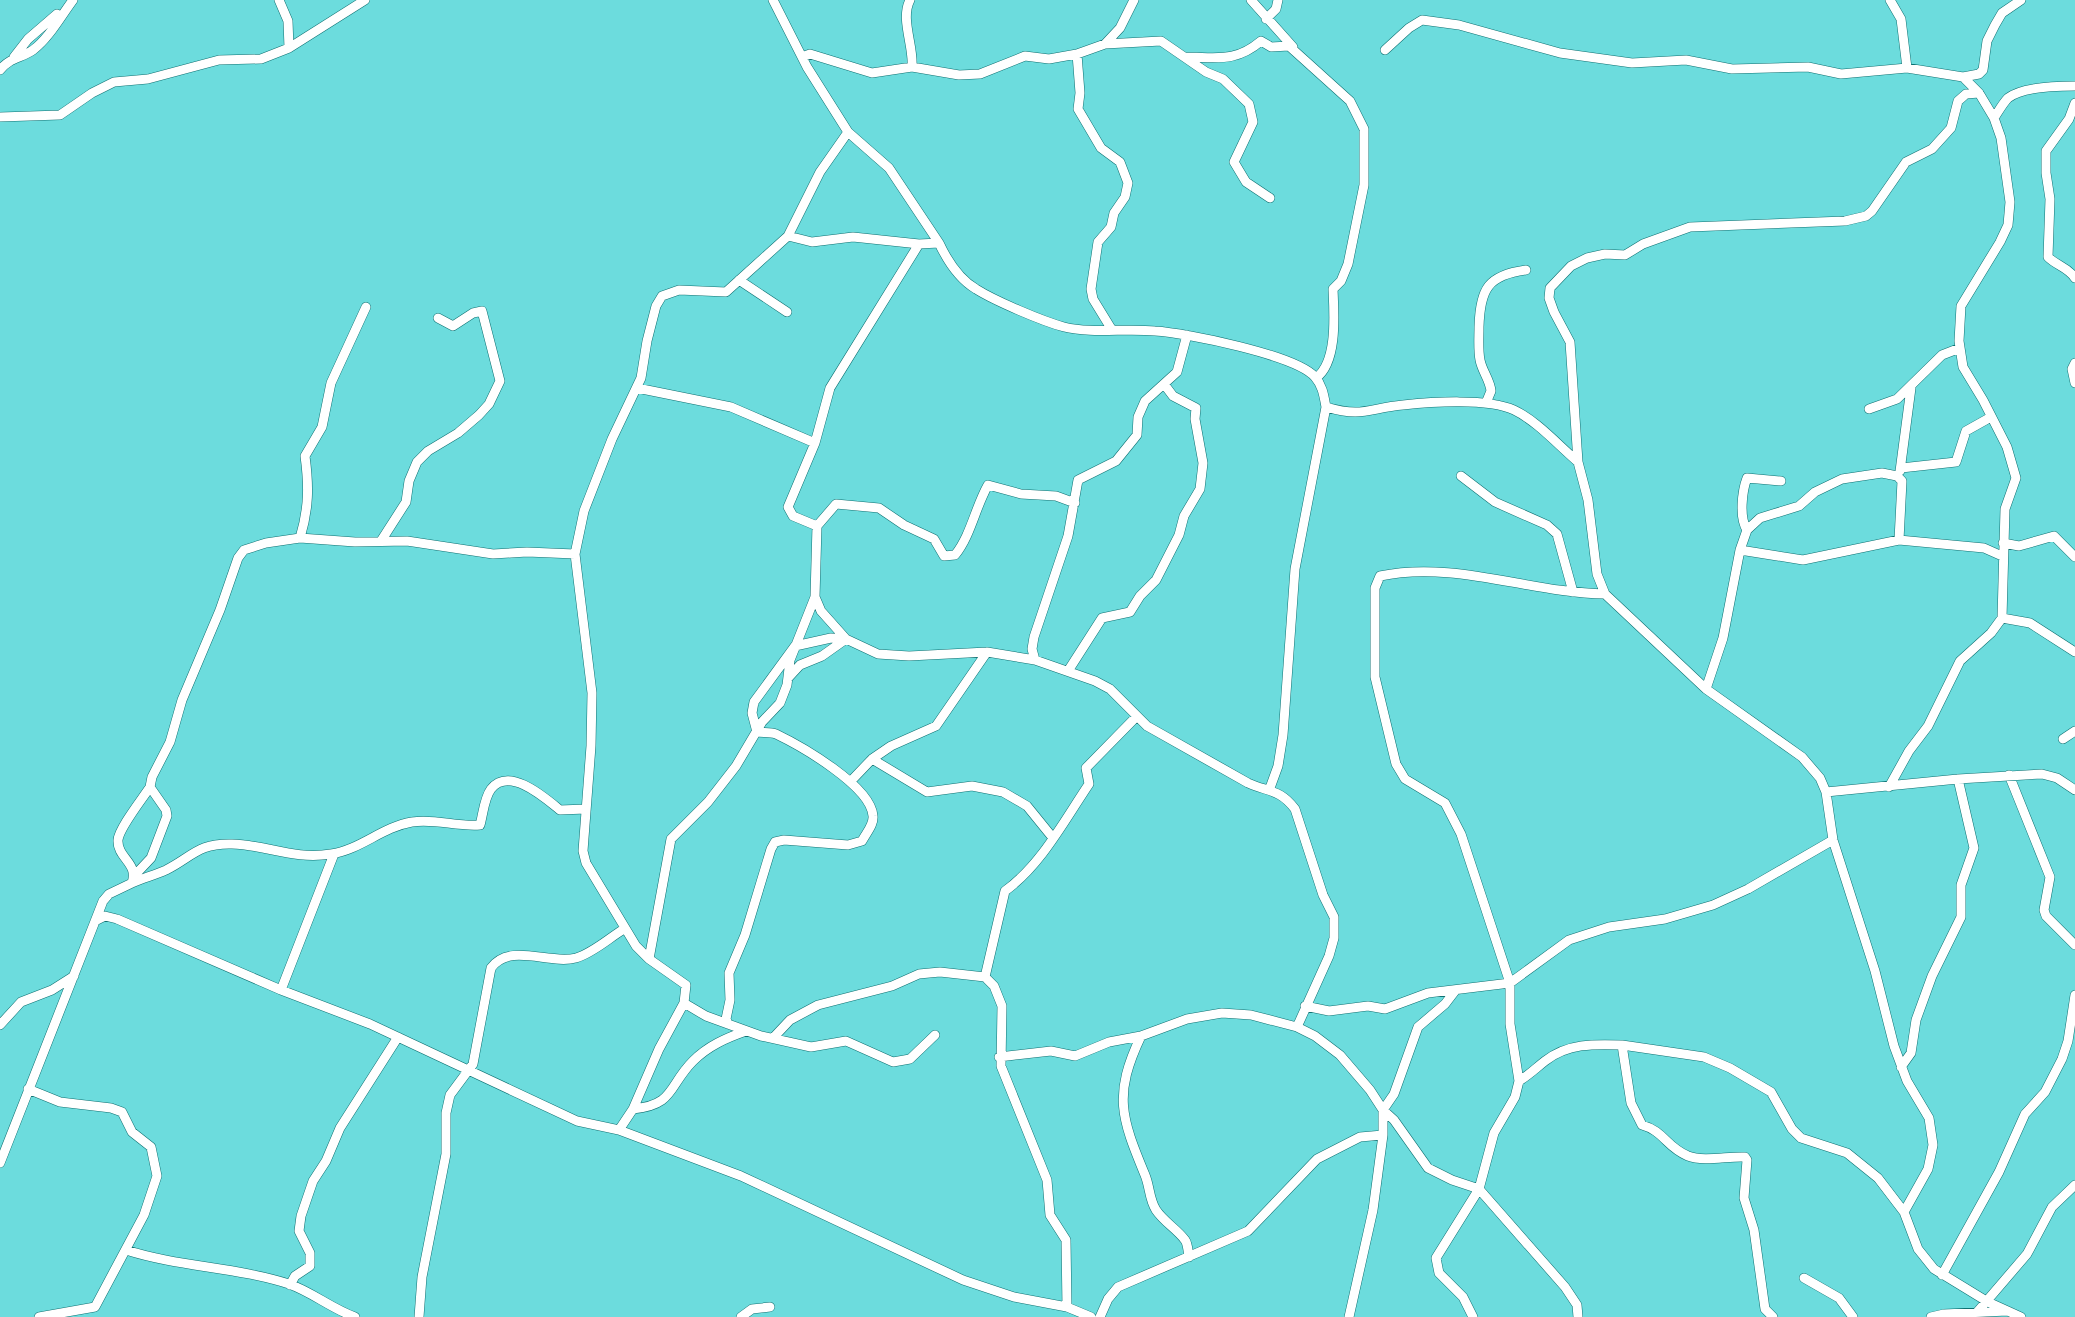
<svg xmlns="http://www.w3.org/2000/svg" width="2075" height="1317" font-family="'DejaVu Sans',sans-serif">
<rect width="100%" height="100%" fill="#6cdcdd"/>
<g fill="none" stroke-linecap="round" stroke-linejoin="round">
<defs>
<path id="minor" d="M 910,0 C 900,19 914,46 912,67
M 1251,0 L 1293,47
M 1890,0 L 1901,19 L 1907,68
M 1266,19 L 1276,9 L 1278,0
M 1105,44 L 1161,41 L 1206,72 L 1223,79 L 1249,104 L 1253,122 L 1234,162 L 1246,182 L 1270,198
M 289,48 L 365,0
M 1385,50 L 1409,28 L 1422,20 L 1459,25 L 1560,53 L 1632,63 L 1686,60 L 1732,69 L 1808,67 L 1841,74 L 1907,68 L 1963,77 L 1979,74 L 1983,70 L 1987,41 L 1995,25 L 2002,13 L 2021,0
M 1077,54 L 1080,93 L 1078,109 L 1101,148 L 1120,162 L 1128,183 L 1125,197 L 1114,213 L 1111,227 L 1098,242 L 1091,289 L 1093,299 L 1112,330
M 14,57 L 28,39 L 57,14
M 802,57 L 810,54 L 872,73 L 912,67 L 959,75 L 980,74 L 1025,56 L 1049,59 L 1077,54 L 1105,44 L 1120,28 L 1134,0
M 1185,57 C 1217,57 1235,63 1261,41 L 1271,47 L 1289,46 L 1350,101 L 1364,129 L 1364,185 L 1348,264 L 1341,281 L 1333,289 C 1334,313 1338,362 1316,378
M 0,70 C 9,58 22,58 33,50 C 49,38 61,16 73,0
M 2075,103 L 2069,119 L 2046,151 L 2046,173 L 2050,199 L 2048,257 C 2057,266 2068,267 2075,278
M 0,117 L 60,115 L 92,93 L 114,82 L 148,79 L 219,60 L 261,59 L 289,48 L 288,21 L 279,0
M 1994,118 C 1998,112 2003,103 2008,98 C 2022,87 2058,86 2075,86
M 848,132 L 889,168 L 939,243
M 788,236 L 812,242 L 853,237 L 919,244 L 939,243 C 947,260 959,279 976,289 C 995,301 1042,321 1064,327 C 1092,334 1125,328 1155,331 C 1186,333 1296,355 1315,377 C 1323,386 1324,397 1326,407 L 1295,569 L 1283,735 L 1278,766 L 1270,788
M 739,280 L 787,312
M 2075,363 L 2072,369 L 2075,383
M 637,388 L 731,407 L 815,443
M 1486,403 L 1491,391 C 1490,380 1482,371 1480,360 C 1478,350 1479,338 1479,327 C 1480,289 1488,275 1526,270
M 1326,407 C 1363,418 1369,408 1403,405 C 1431,402 1488,398 1514,410 C 1537,421 1558,445 1578,462
M 1869,409 L 1897,399 L 1942,355 L 1960,348
M 1901,468 L 1956,462 L 1966,431 L 1991,417
M 1900,471 L 1911,388
M 1461,476 L 1495,502 L 1547,525 L 1557,534 L 1573,592
M 817,526 L 836,504 L 879,508 L 904,525 L 934,539 L 944,556 L 955,555 C 971,535 975,508 988,485 L 1021,494 L 1056,496 L 1075,503
M 1747,530 C 1739,518 1742,491 1747,478 L 1781,481
M 300,538 C 309,508 309,486 305,456 L 322,427 L 331,383 L 366,307
M 381,541 L 406,502 L 409,481 L 417,462 L 428,451 L 458,433 L 479,415 L 489,404 L 500,381 L 482,311 L 473,313 L 453,326 L 438,318
M 2003,543 L 2019,546 L 2054,536 L 2075,557
M 1740,550 L 1803,560 L 1899,540 L 1984,548 L 2002,556
M 2002,618 L 2030,623 L 2075,652
M 1035,660 L 1032,649 L 1034,637 L 1068,536 L 1078,480 L 1116,461 L 1137,435 L 1138,417 L 1145,401 L 1177,372 L 1187,335
M 1068,671 L 1102,618 L 1130,612 L 1140,596 L 1156,580 L 1179,535 L 1184,516 L 1200,489 L 1203,463 L 1195,419 L 1196,408 L 1173,396 L 1164,384
M 788,678 L 800,665 L 822,656 L 846,639 L 821,611 L 815,597
M 1706,689 L 1723,638 L 1740,550 L 1747,530 L 1760,518 L 1799,506 L 1815,492 L 1842,479 L 1882,473 L 1897,476 L 1902,481 L 1899,540
M 2063,739 L 2075,731
M 872,759 L 927,792 L 972,786 L 1003,792 L 1027,806 L 1053,838
M 2009,775 L 2050,877 L 2044,910 L 2046,916 L 2075,945
M 850,782 L 872,759 L 891,746 L 936,726 L 987,652
M 1889,787 L 1909,751 L 1928,726 L 1960,661 L 1991,633 L 2002,618 L 2005,509 L 2016,478 L 2007,447 L 1983,400 L 1963,367 L 1959,341 L 1961,306 L 2000,242 L 2008,225 L 2010,202 L 2001,138 L 1994,118 L 1979,93 L 1963,77
M 1826,792 L 1958,779 L 2042,774 L 2057,778 L 2075,790
M 134,876 L 151,858 L 167,816 L 166,810 L 150,787
M 132,883 C 143,878 155,875 166,870 C 192,857 198,843 232,844 C 267,845 294,860 331,854 C 360,850 382,827 412,822 C 434,818 457,827 480,825 C 483,815 484,798 491,789 C 509,766 544,797 560,810 L 586,809
M 95,921 L 105,916 L 117,919 L 281,990 L 370,1024 L 577,1121 L 619,1130 L 741,1176 L 963,1280 L 1014,1297 L 1067,1307 L 1091,1317
M 649,959 L 671,839 L 708,802 L 736,766 L 762,722 L 780,703 L 787,685 L 790,660 L 815,597 L 817,526 L 793,516 L 788,507 L 815,443 L 830,388 L 919,244
M 985,977 L 1005,891 C 1041,865 1064,821 1089,784 L 1086,768 L 1136,717
M 281,990 L 334,854
M 1455,991 L 1445,1004 L 1418,1027 L 1394,1094 L 1383,1110 L 1394,1120 L 1428,1168 L 1452,1180 L 1479,1189 L 1565,1287 L 1577,1305 L 1578,1317
M 684,1003 L 706,1016 L 761,1036 L 811,1047 L 846,1041 L 893,1062 L 910,1059 L 935,1035
M 1305,1006 L 1329,1011 L 1368,1006 L 1385,1009 L 1428,993 L 1510,983 L 1569,940 L 1609,927 L 1665,919 L 1713,905 L 1748,889 L 1833,840
M 728,1024 L 726,1019 L 730,1000 L 729,973 L 745,935 L 771,849 L 775,842 L 784,840 L 848,845 L 862,841 C 866,833 874,825 873,816 C 871,786 801,746 776,734 C 770,732 763,733 757,732 L 752,713 L 754,702 L 795,646 L 831,638 L 846,639 L 878,654 L 909,656 L 987,652 L 1035,660 L 1095,681 L 1110,689 L 1147,726 L 1248,783 C 1268,792 1280,789 1295,809 L 1323,895 L 1334,917 L 1334,938 L 1329,956 L 1297,1027
M 0,1025 L 21,1002 L 52,990 L 74,976
M 1141,1036 C 1113,1095 1121,1117 1145,1175 C 1150,1187 1149,1199 1156,1210 C 1164,1222 1177,1229 1185,1240 C 1188,1244 1188,1252 1189,1257
M 774,1037 L 790,1020 L 818,1005 L 892,986 L 919,974 L 940,972 L 985,977 L 994,986 L 1002,1006 L 1001,1066 L 1047,1180 L 1050,1215 L 1066,1240 L 1067,1307
M 1622,1045 L 1704,1057 L 1730,1068 L 1771,1092 L 1792,1129 L 1801,1138 L 1847,1153 L 1878,1178 L 1904,1212 L 1918,1249 L 1934,1269 L 1988,1302 L 2021,1317
M 999,1057 L 1051,1051 L 1075,1056 L 1109,1042 L 1141,1036 L 1187,1019 L 1222,1013 L 1251,1015 L 1297,1027 L 1315,1036 L 1340,1055 L 1370,1090 L 1383,1110 L 1383,1135 L 1373,1210 L 1349,1317
M 1901,1067 L 1911,1053 L 1916,1020 L 1932,976 L 1961,917 L 1961,885 L 1974,848 L 1958,779
M 1519,1081 C 1529,1075 1536,1068 1545,1061 C 1568,1043 1594,1044 1622,1045 L 1631,1103 L 1642,1125 C 1664,1131 1666,1147 1688,1156 C 1704,1162 1728,1156 1745,1157 L 1747,1160 L 1744,1198 L 1754,1230 L 1765,1309 L 1773,1317
M 28,1089 L 60,1102 L 111,1108 L 122,1112 L 132,1132 L 151,1147 L 157,1176 L 144,1215 L 95,1307 L 39,1317
M 633,1109 C 675,1105 668,1086 693,1061 C 708,1046 726,1038 746,1031
M 619,1130 L 633,1109 L 659,1049 L 684,1003 L 686,985 L 649,959 L 636,946 L 586,863 L 583,851 L 591,746 L 592,693 L 575,554 L 584,511 L 612,439 L 641,378 L 647,341 L 656,306 L 662,296 L 679,290 L 726,292 L 788,236 L 820,172 L 848,132 L 807,67 L 773,0
M 0,1163 L 103,901 L 109,894 L 132,883 C 139,863 117,858 118,840 C 119,828 143,798 150,787 L 152,777 L 170,742 L 182,700 L 220,610 L 238,558 L 244,550 L 266,543 L 300,538 L 355,542 L 407,541 L 493,554 L 527,552 L 575,554
M 1904,1212 L 1928,1169 L 1933,1145 L 1929,1118 L 1907,1081 L 1894,1046 L 1875,971 L 1833,840 L 1826,792 L 1820,778 L 1802,757 L 1706,689 L 1605,594 L 1597,574 L 1588,500 L 1578,462 L 1570,342 L 1554,312 L 1549,298 L 1550,288 L 1571,266 L 1587,258 L 1605,254 L 1625,255 L 1643,244 L 1690,227 L 1845,221 L 1866,216 L 1872,211 L 1906,162 L 1932,149 L 1951,128 L 1958,101 L 1966,94 L 1979,93
M 126,1250 C 179,1267 236,1267 289,1284 C 312,1292 332,1309 355,1317
M 1942,1275 L 1999,1172 L 2025,1114 L 2045,1092 L 2062,1059 L 2068,1041 L 2075,995
M 1804,1278 L 1839,1298 L 1853,1317
M 290,1285 L 295,1276 L 310,1266 L 310,1253 L 299,1231 L 301,1216 L 313,1181 L 326,1161 L 340,1128 L 398,1037
M 419,1317 L 422,1277 L 446,1154 L 446,1113 L 450,1095 L 473,1064 L 491,968 C 510,942 549,965 576,958 C 593,953 609,938 624,929
M 741,1317 L 752,1309 L 770,1307
M 1100,1317 L 1108,1299 L 1118,1287 L 1248,1231 L 1317,1159 L 1360,1137 L 1383,1135
M 1473,1317 L 1463,1297 L 1439,1273 L 1436,1258 L 1479,1189 L 1494,1133 L 1515,1097 L 1519,1081 L 1510,1024 L 1510,983 L 1461,834 L 1445,803 L 1405,779 L 1396,764 L 1375,677 L 1375,588 L 1380,576 C 1454,560 1531,593 1605,594
M 1931,1317 L 1944,1314 L 2007,1311
M 1973,1317 L 2027,1254 L 2052,1207 L 2075,1185"/>
</defs>
<!-- minor casing -->
<use href="#minor" stroke="#0e7172" stroke-width="10"/>
<!-- minor -->
<use href="#minor" stroke="#fff" stroke-width="9"/>
</g>
</svg>
